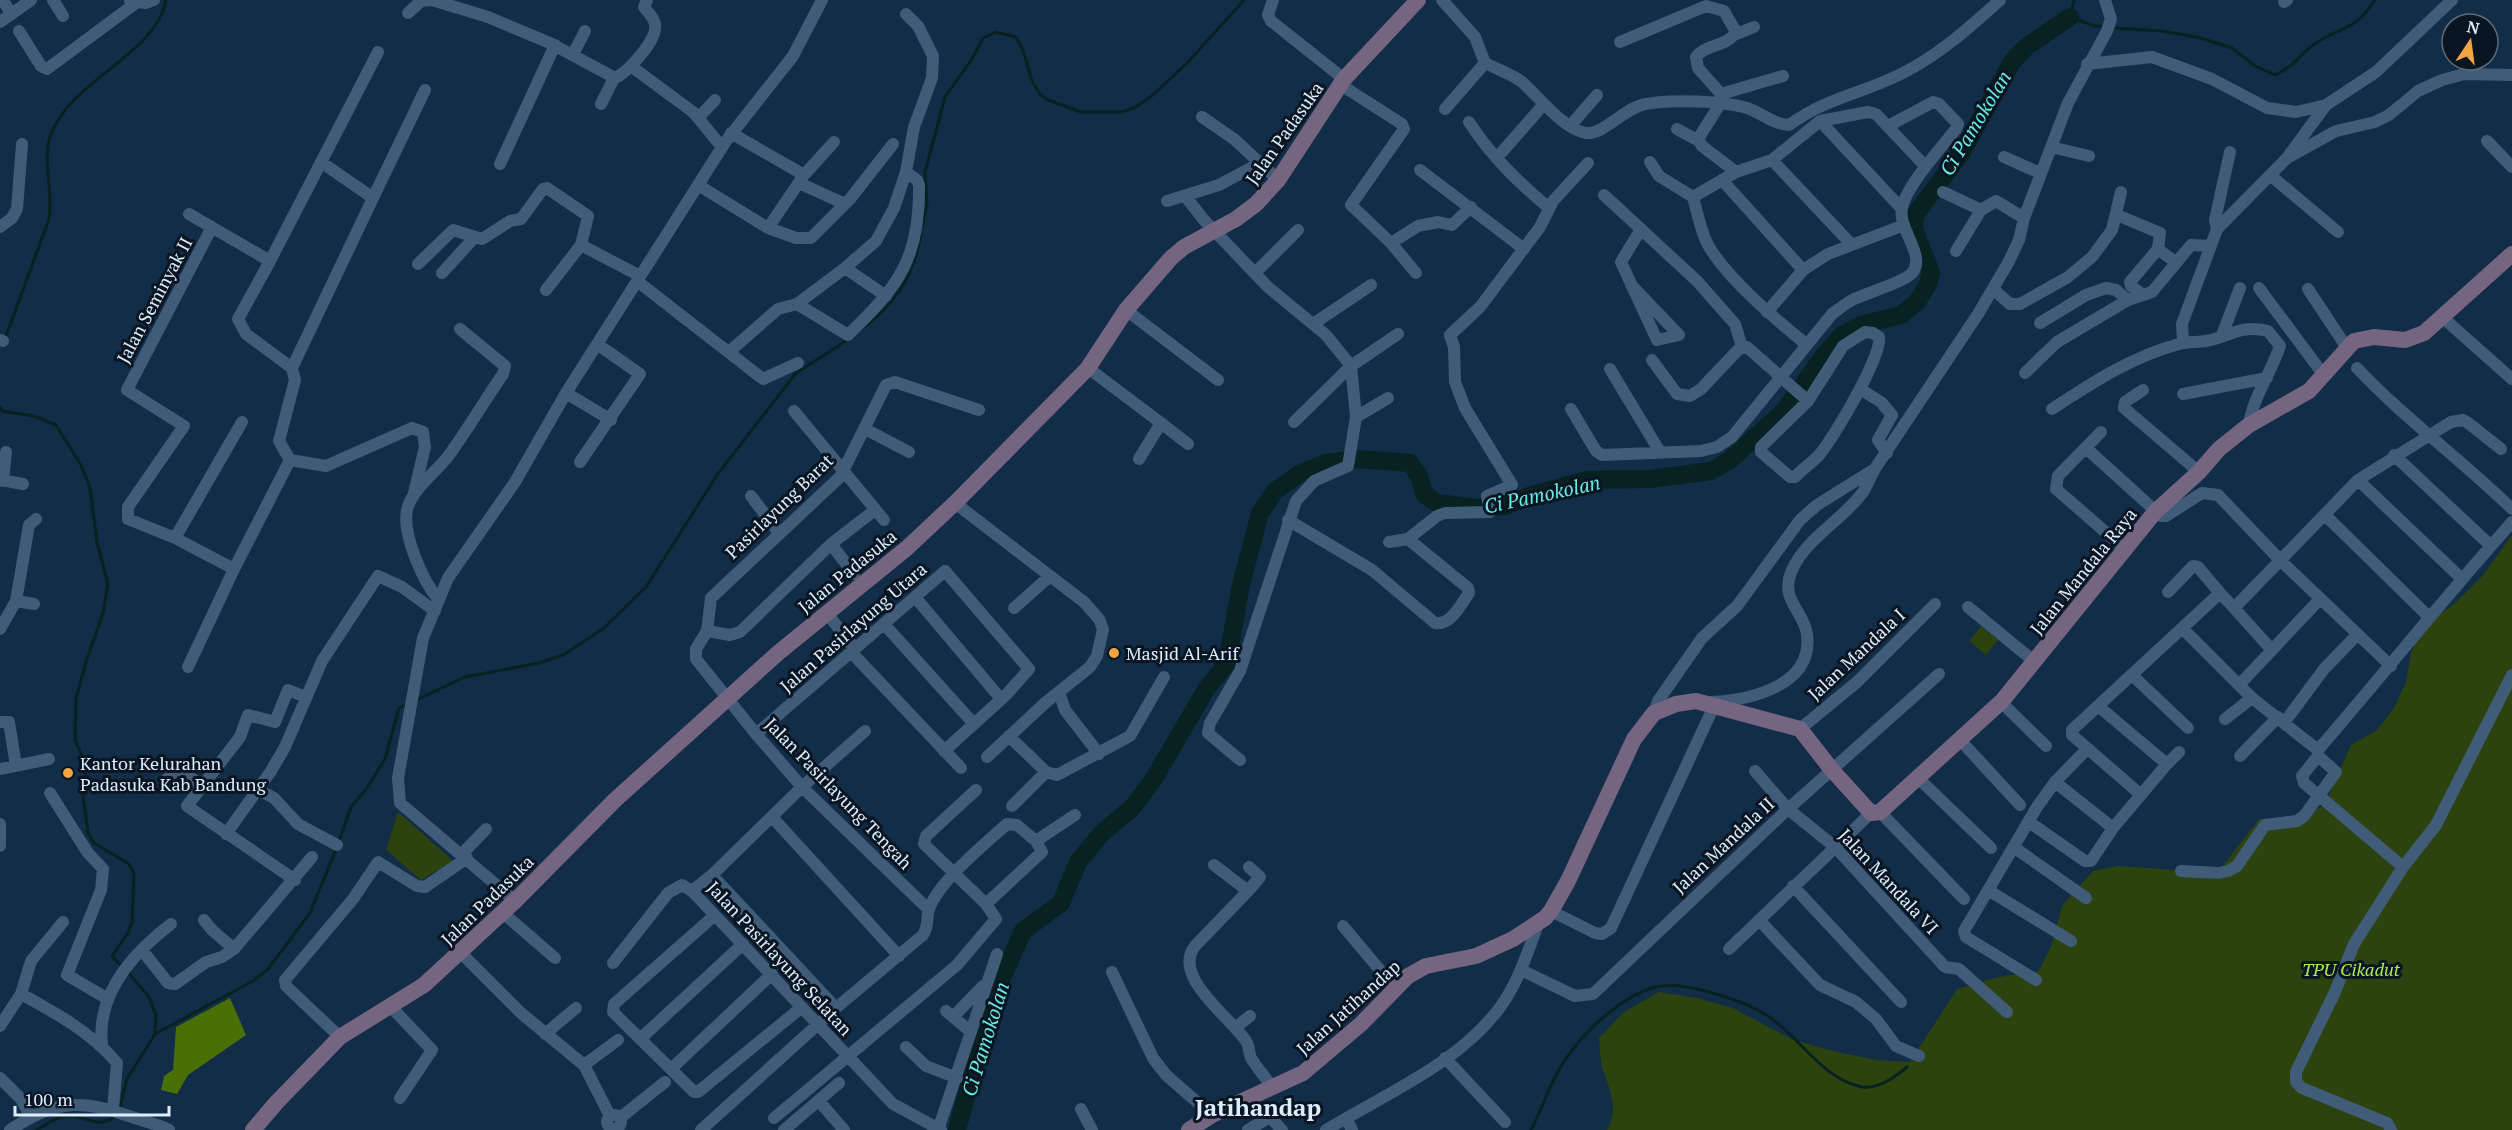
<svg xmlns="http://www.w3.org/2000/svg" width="2512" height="1130" font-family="'PT Serif',serif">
<rect width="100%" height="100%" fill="#122d47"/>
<!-- green -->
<path fill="#2d430f" d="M 2512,535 L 2512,1130 L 1607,1130 C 1620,1108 1609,1089 1602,1067 C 1600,1058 1600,1048 1599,1038 L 1624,1012 L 1659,992 L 1697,998 L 1733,1008 L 1791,1039 L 1833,1051 L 1876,1060 L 1910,1062 L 1957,989 L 1999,977 L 2039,971 L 2052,944 L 2062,906 L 2093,871 L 2118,866 L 2193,871 L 2222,867 L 2259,819 L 2296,818 L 2324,806 L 2351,745 L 2377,730 L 2394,708 L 2406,682 L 2411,653 L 2423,625 L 2453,605 L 2484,574 Z
M 1981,626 L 1998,640 L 1986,655 L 1969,641 Z
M 398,812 L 453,861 L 421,880 L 386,850 Z"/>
<!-- forest -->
<path fill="#4a7005" d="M 230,998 L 246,1035 L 188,1075 L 177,1094 L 161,1090 L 164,1076 L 173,1070 L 176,1027 Z"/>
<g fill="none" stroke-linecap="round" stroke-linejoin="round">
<!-- stream -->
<path stroke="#072220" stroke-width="3" d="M 2074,0 L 2070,17 L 2095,26 L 2106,27
M 2113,28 L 2162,31 L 2197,37 L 2232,48 L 2255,66 L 2275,75 C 2295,67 2302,50 2319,41 C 2347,25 2356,29 2375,0
M 922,227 L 927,204 L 925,172 L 945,97 L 972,59 L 983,38 L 996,32 L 1016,37 L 1023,50 L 1032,81 L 1040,94 L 1048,100 L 1081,112 L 1122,112 L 1136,107 L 1153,95 L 1188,62 L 1244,0
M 859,331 C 894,306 914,277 921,234
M 5,339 L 49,219 C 54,190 41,162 51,134 C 72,79 157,54 166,0
M 0,407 L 2,411 L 34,416 L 56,425 L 81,465 L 90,488 L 97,542 L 108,584 L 103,613 L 86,662 L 76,698 L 75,740 L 85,762 L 86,785 L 83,796 L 88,833 L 94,843 L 129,864 L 134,873 L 132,922 L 128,933 L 112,956 L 122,967
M 414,701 L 465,677 L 539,663 L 563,655 L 604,628 L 646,587 L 717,475 L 796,373 L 849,339
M 339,841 L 351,807 L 367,788 L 385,759 L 399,708 L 408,704
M 155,1034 L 253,981 L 268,969 L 310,913 L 337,847
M 119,1111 L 127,1079 L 155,1034 L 156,1015 L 149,997 L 127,971
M 37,1130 C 47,1124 57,1116 69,1116 C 87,1116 99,1130 115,1116
M 1531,1130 C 1544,1104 1552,1077 1570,1053 C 1589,1027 1624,995 1656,987 C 1684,980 1750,1002 1772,1019 C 1802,1040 1824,1080 1862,1087 C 1879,1089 1895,1077 1907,1067"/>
<!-- river -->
<path stroke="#072220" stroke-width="18" d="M 957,1130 L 993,998 L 1023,931 L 1061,903 L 1078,862 L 1102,833 L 1133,807 L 1153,780 L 1207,688 L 1227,663 L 1241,585 L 1260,513 L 1275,491 L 1299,474 L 1326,463 L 1357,459 L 1410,463 L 1419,476 L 1425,495 L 1437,503 L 1477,508 L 1505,506 L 1529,496 L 1587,480 L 1650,479 L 1711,471 L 1730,460 L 1784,411 L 1825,354 L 1842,335 L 1861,325 L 1901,315 L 1917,302 L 1928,284 L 1931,272 L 1914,230 L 1915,215 L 1962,152 L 2012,62 L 2026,47 L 2070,17"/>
<!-- street -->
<path stroke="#405c79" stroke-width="12" d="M 3,0 L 11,14
M 53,0 L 63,16
M 1273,0 L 1268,15 L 1271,21 L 1344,79
M 1442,0 L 1475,37 L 1485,63 C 1497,69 1512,74 1522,82 C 1538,96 1564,130 1586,133 C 1604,135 1625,107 1646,104 C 1670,99 1723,101 1747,108 C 1762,113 1772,124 1789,125 C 1828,97 1861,94 1901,74 C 1939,55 1969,28 2000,0
M 130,1 L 146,3 L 154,0
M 2284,2 L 2287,0
M 408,13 L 421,1 L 432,0 L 488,17 L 550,43 L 615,78 C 628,72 658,40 655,24 C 654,18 648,12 644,7 L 647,0
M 0,22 L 31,0
M 19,31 L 41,66 L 47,69 L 136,3
M 1734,35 L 1754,27
M 1620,42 L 1706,6 L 1724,11 L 1736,32 C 1727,47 1705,44 1696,57 L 1698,68 L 1721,94 L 1720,104 L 1698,139 L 1702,146 L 1736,172
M 573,54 L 585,31
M 2087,64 L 2152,57 L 2212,79 L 2267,108 L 2296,112 L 2326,105
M 632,67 L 693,112 L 722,147
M 1341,85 L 1402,124 L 1404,129 L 1351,205 L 1391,243 L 1416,273
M 1721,94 L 1783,76
M 601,104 L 614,78
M 1445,109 L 1485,63
M 1202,117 L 1234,139 L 1278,180
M 698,118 L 715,100
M 1820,121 L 1901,208
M 1469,122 C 1491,156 1518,182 1549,208
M 1571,125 L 1597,95
M 1677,129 L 1699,141
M 731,133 L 804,175
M 2487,141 L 2512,167
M 2051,147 L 2089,156
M 1502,152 L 1544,104
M 2289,155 L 2326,105 L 2376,72 L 2452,0
M 2004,157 L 2040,173
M 1772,160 L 1852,245
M 321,162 L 373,198 L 425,90
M 1650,162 L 1659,176 L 1693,197 C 1697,212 1700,227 1706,241 C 1722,274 1777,321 1806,344
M 500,164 L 555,45
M 1420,170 L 1524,249
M 2270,175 L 2338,232
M 1723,181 L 1803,270
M 799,183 L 845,204
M 698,185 L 768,228 L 804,175 L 834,142
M 1943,192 L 1981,210 L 1996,201 L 2024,218
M 1604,195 L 1697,281 L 1735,324 L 1742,347
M 1185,196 L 1204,220 L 1268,287 L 1326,335 L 1351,366 L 1356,417 L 1348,466 L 1314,481 L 1296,501 L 1240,671 L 1210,723 L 1208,733 L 1240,760
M 1693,197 L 1736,172 L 1772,160 L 1820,121 L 1868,112 L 1876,114 L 1925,166
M 1167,201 L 1219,185 L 1258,164
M 189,214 L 270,261 L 238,319 L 246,334 L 292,368 L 295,380 L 279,441 L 290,460 L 326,466 L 412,428 L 423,432 L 425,447 L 413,497
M 2117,215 L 2160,233 L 2158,249 L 2175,262
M 0,227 L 12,218 L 17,209 L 22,144
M 768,228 L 796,238 L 811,238 L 850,199 L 893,144
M 2217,229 L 2215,220 L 2230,152
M 1391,243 L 1418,226 L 1438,222 L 1452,225 L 1471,207
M 581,245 L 640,276
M 1956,251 L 1981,210
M 270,261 L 378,52
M 418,264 L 453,230 L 482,239 L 510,221 L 521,219 L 543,189 L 547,188 L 588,216 L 581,245 L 546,290
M 845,268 L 886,296
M 442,273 L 474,238
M 1255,273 L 1298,230
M 637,281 L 763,379 L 798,363
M 1631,285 L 1679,335 L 1657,340 L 1621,262 L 1641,229
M 2259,288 L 2323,374
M 1993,289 L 2010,304 L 2020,304 L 2068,277 L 2092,257 L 2112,230 L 2121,192
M 2308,289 L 2347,348
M 2143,295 L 2131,286 L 2130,282 L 2158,249
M 797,304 L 848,335 C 899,286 920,258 919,185 L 917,180 L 906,172
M 1126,310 L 1218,380
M 1767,312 L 1803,270 L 1828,254 L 1904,225
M 2441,316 L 2512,379
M 2040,323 L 2086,295 L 2106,288 L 2116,290 L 2128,300
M 1313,324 L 1371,285
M 1865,332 L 1873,333 L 1879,337 C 1883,355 1833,439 1819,455 C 1812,463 1802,469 1795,477 L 1790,477 L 1761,452 L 1761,447 L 1808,401 L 1843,346 Z
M 2222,335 L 2240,288
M 0,340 L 3,341
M 2183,342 L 2182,324 L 2217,229 L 2287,158 L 2336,131 L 2375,122 L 2389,115 L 2418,91 L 2442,80 L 2464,74 L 2512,75
M 730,351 L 778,309 L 797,304 L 845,268 L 876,241 L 894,208 L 906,172 L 914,127 L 932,78 L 933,56 L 918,26 L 906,14
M 1652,360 L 1677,394 L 1690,396 L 1701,389 L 1739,349 L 1747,347 L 1808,401
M 292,368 L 373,198
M 1088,368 L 1161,423 L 1139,459
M 2357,368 C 2405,419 2462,460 2512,509
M 1610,369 L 1660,452
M 2025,373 L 2057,342 L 2128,300 L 2152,292 L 2191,245 L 2211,246
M 1860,389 L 1881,402 L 1892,415 L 1878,440 L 1887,453
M 2143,390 L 2125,402 L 2124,408 L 2199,472
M 566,393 L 611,420
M 2183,394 L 2267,378
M 1571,409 L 1596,451 L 1602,455 L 1701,451 L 1717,447 L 1732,437 L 1832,314 C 1839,309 1846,303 1854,299 C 1867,293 1906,281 1912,273 C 1927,256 1897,228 1902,208 C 1906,186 1942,147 1956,129 L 1958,124 L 1939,104 L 1933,102 L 1888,126
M 2052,409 C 2092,383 2133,356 2179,344 C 2189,341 2200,343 2211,340 C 2234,334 2242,325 2268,331 L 2280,346 C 2271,373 2253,397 2249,425
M 794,411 L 884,520
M 1356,417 L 1388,398
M 1294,422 L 1351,366 L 1398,334
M 1161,423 L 1188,444
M 865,429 L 909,452
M 2101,432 L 2058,476 L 2056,489 L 2125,549
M 2086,448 L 2161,516 L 2166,516 L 2202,493 L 2218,495 L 2281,561 L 2391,666
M 2394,455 L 2491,546 L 2512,522
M 580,462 L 640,374 L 597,344
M 0,480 L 23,484
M 2358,480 L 2462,579
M 3,481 L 6,452
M 751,496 L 779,533
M 955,503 L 1084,602 L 1099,619 L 1103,629 L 1097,656 L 1090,667 L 1045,703 L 987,757
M 2325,515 L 2428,616
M 1288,520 L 1372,570 L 1435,623 C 1451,626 1461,604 1469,593 L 1468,588 L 1408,539
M 175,538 L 128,519 L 128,507 L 184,426 L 127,390 L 212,227
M 1389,542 L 1408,539 L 1437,516 L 1445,513 L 1490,512 L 1487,496 L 1512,485 L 1465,408 L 1455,382 L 1454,347 L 1450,335 L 1480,307 L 1540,227 L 1553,201 L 1588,163
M 831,544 L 854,574
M 234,569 L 175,538 L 242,422
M 2220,593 L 2234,608 L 2358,480 L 2451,422 L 2463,420 L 2467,422 L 2501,449
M 915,597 L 1001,699
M 439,600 C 423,582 402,534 407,510 C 412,488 437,472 449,455 C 468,429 485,400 503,374 L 505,366 L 460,329
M 16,601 L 34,604
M 1968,607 L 2035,662
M 1014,608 L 1049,577
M 2234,608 L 2271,649
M 826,612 L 855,649
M 884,624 L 974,724
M 0,629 L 16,601 L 29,525 L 36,519
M 2183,629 L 2252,698 L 2318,750 C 2376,683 2432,613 2491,546
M 707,631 L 730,635 L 740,632 L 831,544 L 875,510
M 851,652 L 961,768
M 188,667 L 234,569 L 290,460
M 2133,676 L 2188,728
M 2239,685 L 2320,599
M 1059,692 L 1065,710 L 1099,754
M 1711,702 C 1750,700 1814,686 1807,634 C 1803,609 1779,600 1792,570 C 1807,537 1843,520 1863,492 C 1868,484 1871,475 1876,467 L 1978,314 L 2008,263 L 2019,240 L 2024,218 L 2068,103 L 2107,31 L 2111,19 L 2105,0
M 2001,702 L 2046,746
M 1654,713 L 1658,701 L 1702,638 L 1737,606 L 1800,520 L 1817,505 L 1873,470
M 2225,719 L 2252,698
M 0,722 L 9,722 L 16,766
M 2284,723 L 2324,669 L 2357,635
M 1800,729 L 1857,682 L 1935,604
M 865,731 L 802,787 L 712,875 L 692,891 L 893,1104 L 941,1130
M 756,734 L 945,571 L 1029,669 L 1006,695 L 944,751
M 1009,736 L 1046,772 L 1057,775 L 1130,736 L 1164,677
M 1960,740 L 2020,805
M 2240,756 L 2278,717
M 2318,756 L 2302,776 L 2304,783 L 2403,867
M 2167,764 L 2179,752
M 0,769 L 49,759
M 1755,771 L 1788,809 L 1835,847 L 1945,967 L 1959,969 L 2007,1012
M 1918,778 L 1991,848
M 167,779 L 177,768 L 201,785
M 2055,782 L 2113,828
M 257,789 L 274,798 L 298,824 L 337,845
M 50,793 L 88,853 L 103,869 L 101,890 L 67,975 L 108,999
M 2140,794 L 2072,735 L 2072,730 L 2220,593 L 2198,567 L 2193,566 L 2168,592
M 1012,806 L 1046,772
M 1880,812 L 1964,899
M 772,817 L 899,956
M 2029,822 L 2085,861 L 2091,861 L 2113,828 L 2167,764 L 2098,706
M 0,824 L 0,846
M 226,834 L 271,771 L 285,747 L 322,661 L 378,576 L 402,587 L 435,611
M 2015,848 L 2086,898
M 462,854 L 486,829
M 1214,865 L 1248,891 L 1195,946 C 1171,976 1231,1018 1246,1041 C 1250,1046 1248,1052 1251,1058 C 1257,1068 1266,1078 1273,1088
M 2181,871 L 2219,873 L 2228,871 L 2237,866 L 2265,825 L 2297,821 L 2304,816 L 2336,772 L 2318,756 L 2318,750
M 712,875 L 836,1008
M 295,880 L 187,806 L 240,737 L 248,715 L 275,722 L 288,690 L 306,697
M 1793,886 L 1901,1002
M 1988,890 L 2071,941
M 1248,891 L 1260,877 L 1249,867
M 515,901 L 400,803 L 398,778 L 423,638 L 448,578 L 515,482 L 566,393 L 726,141 L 793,56 L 822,0
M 986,904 L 1042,852 L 1036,841 L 1075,815
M 929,910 L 802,787 L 756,734 L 696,659 L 696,649 L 707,631 L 711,598 L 840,477 L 886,385 L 895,382 L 979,410
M 1551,911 L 1595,933 L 1602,934 L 1611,928 L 1714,706
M 502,912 L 555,958
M 714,916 L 614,1004 L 613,1012 L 694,1092 L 698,1092 L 802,1007
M 204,920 L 212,930 L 234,949
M 1759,920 L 1820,985 L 1856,1002 L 1876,1019 L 1896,1046 L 1919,1056
M 1343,926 L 1395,988
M 1729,949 L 1871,813
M 142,950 L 168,983 L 175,984 L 206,962 L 222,957 L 234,949 L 312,857
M 460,952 L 521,1013 L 584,1065 L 610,1116
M 613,963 L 668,893 L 682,885 L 692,891
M 1521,970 L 1575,996 L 1593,994 L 1788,809 L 1939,674
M 1112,972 L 1153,1058 L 1166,1075 L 1212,1115
M 2036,980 L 1966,937 L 1964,931 L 2037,807 L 2055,782 L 2087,749
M 21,994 C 56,1013 92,1033 117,1063 L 113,1109
M 392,1008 L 432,1050 L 400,1098
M 946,1011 L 971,1032
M 953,1017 L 983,986
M 0,1026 L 21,994 L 31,961 L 63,922
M 1235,1028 L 1250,1016
M 545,1034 L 576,1008
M 340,1037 L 286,986 L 285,980 L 353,899 L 378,862 L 417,886 L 425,887 L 467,858
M 640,1039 L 743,944
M 102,1045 C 96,993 133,953 171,924
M 906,1047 L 926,1066 L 957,1078
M 1445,1058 L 1505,1122
M 584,1065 L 618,1040
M 671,1069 L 772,974
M 0,1078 L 21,1099 L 31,1117
M 819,1101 L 844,1130
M 1081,1109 L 1092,1130
M607 1122a7 7 0 1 1 14 0a7 7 0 1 1-14 0Z
M 620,1118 L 665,1082
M 774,1118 L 957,965 L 996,919 L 986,904 L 924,844 L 926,836 L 976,790
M 1346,1118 L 1352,1130
M 10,1130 C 61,1097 83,1100 138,1119 C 148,1123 159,1124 169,1130
M 701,1130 L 836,1008 L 923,935 C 929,926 926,919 929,909 C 940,880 984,845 1007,824 L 1017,825 L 1036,841
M 784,1130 L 839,1083
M 938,1130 L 997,954
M 1248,1130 L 1270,1117 L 1282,1130
M 1326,1130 C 1385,1094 1460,1063 1501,1006 C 1519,981 1528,950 1539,922
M 2391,1130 L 2387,1123 L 2302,1088 L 2296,1082 L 2296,1072 L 2335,992 L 2354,944 L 2403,867 L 2436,825 L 2512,675"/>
<!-- secondary -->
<path stroke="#756580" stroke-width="16" d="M 253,1130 L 276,1103 L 340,1037 L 424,985 L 515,901 L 615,800 L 778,653 L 907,548 L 955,503 L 1088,368 L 1126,310 L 1171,258 L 1184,247 L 1236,219 L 1256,204 L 1278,180 L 1344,79 L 1418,0
M 1189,1130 L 1212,1115 L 1303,1073 L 1361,1024 L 1408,976 L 1426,966 L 1476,956 L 1513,939 L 1545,918 L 1551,911 L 1568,881 L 1634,739 L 1654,713 L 1676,704 L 1696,701 L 1800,729 L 1832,770 L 1871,813 L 1880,812 L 2002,701 L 2155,512 L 2199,472 L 2219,449 L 2249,425 L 2309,391 L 2354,341 L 2374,337 L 2405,340 L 2424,333 L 2512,254"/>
</g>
<!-- markers -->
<g fill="#f2a541" stroke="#091521" stroke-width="2">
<circle cx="1114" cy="653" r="6"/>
<circle cx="68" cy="773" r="6"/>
</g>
<g text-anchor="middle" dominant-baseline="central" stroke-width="6" stroke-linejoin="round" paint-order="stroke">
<!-- street labels -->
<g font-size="18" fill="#ddedfe" stroke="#091521">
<text transform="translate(1284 133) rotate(-55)">Jalan Padasuka</text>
<text transform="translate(154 300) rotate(-62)">Jalan Seminyak II</text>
<text transform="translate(779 506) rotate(-44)">Pasirlayung Barat</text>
<text transform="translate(847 571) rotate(-39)">Jalan Padasuka</text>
<text transform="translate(2083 571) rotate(-51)">Jalan Mandala Raya</text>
<text transform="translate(853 627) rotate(-41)">Jalan Pasirlayung Utara</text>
<text transform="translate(1856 654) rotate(-43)">Jalan Mandala I</text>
<text transform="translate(839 793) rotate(46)">Jalan Pasirlayung Tengah</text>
<text transform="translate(1723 845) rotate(-43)">Jalan Mandala II</text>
<text transform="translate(1889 881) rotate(47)">Jalan Mandala VI</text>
<text transform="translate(487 900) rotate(-44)">Jalan Padasuka</text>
<text transform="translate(780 958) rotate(47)">Jalan Pasirlayung Selatan</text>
<text transform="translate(1348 1007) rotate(-42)">Jalan Jatihandap</text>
</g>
<!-- poi labels -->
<g font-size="18" fill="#ddedfe" stroke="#091521" text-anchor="start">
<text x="1126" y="653">Masjid Al-Arif</text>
<text x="80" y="763">Kantor Kelurahan<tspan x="80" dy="21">Padasuka Kab Bandung</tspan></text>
</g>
<!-- park labels -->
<g font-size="18" font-style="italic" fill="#abed53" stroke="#091521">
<text x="2351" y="969">TPU Cikadut</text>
</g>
<!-- water labels -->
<g font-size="20" font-style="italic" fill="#69ece4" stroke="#091521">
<text transform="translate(1975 123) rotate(-59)">Ci Pamokolan</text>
<text transform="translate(1542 494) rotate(-12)">Ci Pamokolan</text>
<text transform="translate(985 1039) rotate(-73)">Ci Pamokolan</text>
</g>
<!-- district labels -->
<g font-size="24" font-weight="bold" fill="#ddedfe" stroke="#091521">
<text x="1258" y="1107">Jatihandap</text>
</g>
</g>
<!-- north arrow -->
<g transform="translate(2470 42) rotate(13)"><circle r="28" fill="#091521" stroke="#5e6b79" stroke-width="1.5"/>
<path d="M0-4.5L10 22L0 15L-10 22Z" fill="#f2a541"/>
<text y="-9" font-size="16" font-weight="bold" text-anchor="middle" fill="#ddedfe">N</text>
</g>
<!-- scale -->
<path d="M15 1106v9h154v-9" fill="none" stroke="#ddedfe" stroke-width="3"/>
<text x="24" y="1106" font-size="18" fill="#ddedfe" stroke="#091521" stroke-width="4.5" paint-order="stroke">100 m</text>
</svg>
